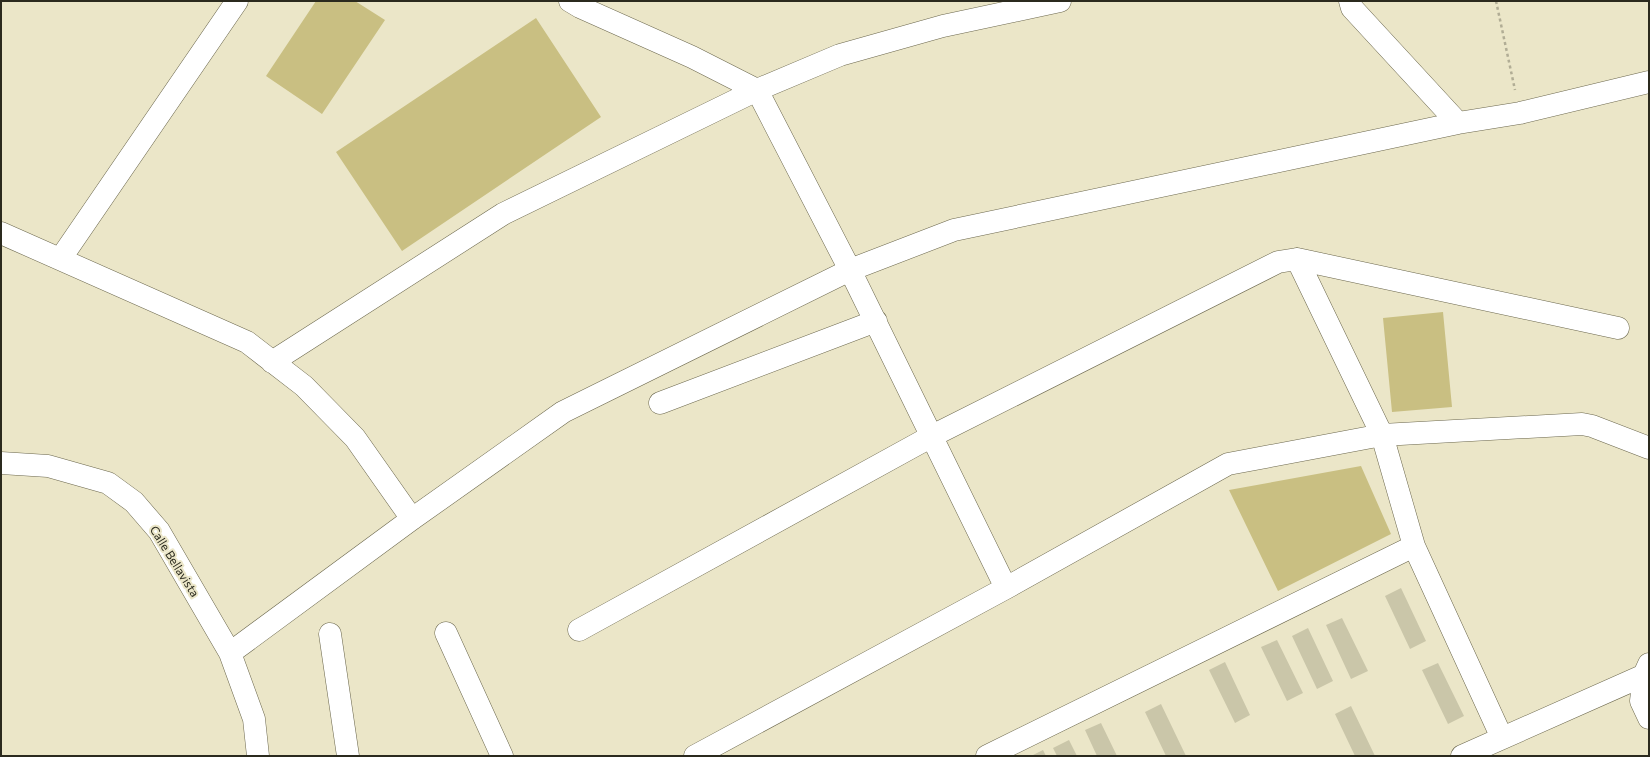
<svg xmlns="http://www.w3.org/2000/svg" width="1650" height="757" font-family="Commissioner,sans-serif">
<rect width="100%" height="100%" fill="#ebe6c8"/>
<!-- grass -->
<path fill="#c9bf82" d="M 316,1 L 355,1 L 385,20 L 322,114 L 266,76 Z
M 536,18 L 601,117 L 402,251 L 336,152 Z
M 1443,312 L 1452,407 L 1392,412 L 1383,318 Z
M 1361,466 L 1391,534 L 1278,591 L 1229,490 Z"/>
<!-- building -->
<path fill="#cac6a9" d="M 1401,588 L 1426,641 L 1410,649 L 1385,596 Z
M 1342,618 L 1368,671 L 1351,679 L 1326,625 Z
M 1308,628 L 1333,681 L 1317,689 L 1292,636 Z
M 1277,640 L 1303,693 L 1287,701 L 1261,647 Z
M 1225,662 L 1250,715 L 1235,723 L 1209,670 Z
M 1438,663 L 1464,716 L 1448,724 L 1422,670 Z
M 1161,704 L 1186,756 L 1166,756 L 1145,712 Z
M 1351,706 L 1375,756 L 1355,756 L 1335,714 Z
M 1101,723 L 1117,756 L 1097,756 L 1085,730 Z
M 1069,740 L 1077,756 L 1057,756 L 1053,748 Z
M 1043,750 L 1046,756 L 1031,756 Z"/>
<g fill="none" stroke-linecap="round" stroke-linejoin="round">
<defs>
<path id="minor" d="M 570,1 L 580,7 L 692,57 L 757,90 L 850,270 L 1006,588
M 1350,1 L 1352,8 L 1458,123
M 1,233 L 247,342 L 304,386 L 355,438 L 412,519
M 61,258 L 237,1
M 1297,259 L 1382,435 L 1414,546 L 1502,738
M 272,362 L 503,214 L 757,90 L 840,55 L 943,26 L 1060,1
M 660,403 L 876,321
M 1,463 L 48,466 L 108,483 L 134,502 L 159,531 L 230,653 L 254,719 L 258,756
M 579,630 L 932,436 L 1278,262 L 1297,259 L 1618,328
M 446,633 L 502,756
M 330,634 L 348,756
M 230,653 L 412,519 L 563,412 L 850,270 L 954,230 L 1458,123 L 1520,113 L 1649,82
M 1649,664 L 1644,675 L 1641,701 L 1649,718
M 695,756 L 1006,588 L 1228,464 L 1382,435 L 1582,424 L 1592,426 L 1649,448
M 987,756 L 1414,546
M 1462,756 L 1649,673"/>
</defs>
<!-- minor casing -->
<use href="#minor" stroke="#6b674d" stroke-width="23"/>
<!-- path -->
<path stroke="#b1ad95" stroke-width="2.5" stroke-dasharray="3 3" stroke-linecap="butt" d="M 1496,1 L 1515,90"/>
<!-- minor -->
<use href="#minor" stroke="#fff" stroke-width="22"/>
</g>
<g text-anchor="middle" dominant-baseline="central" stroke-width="4" stroke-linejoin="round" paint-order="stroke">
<!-- street labels -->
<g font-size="12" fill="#2b2a1e" stroke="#ebe6c8">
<text transform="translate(175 561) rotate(58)">Calle Bellavista</text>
</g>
</g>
<!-- border -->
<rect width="1650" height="757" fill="none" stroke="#2b2a1e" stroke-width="4"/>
</svg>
